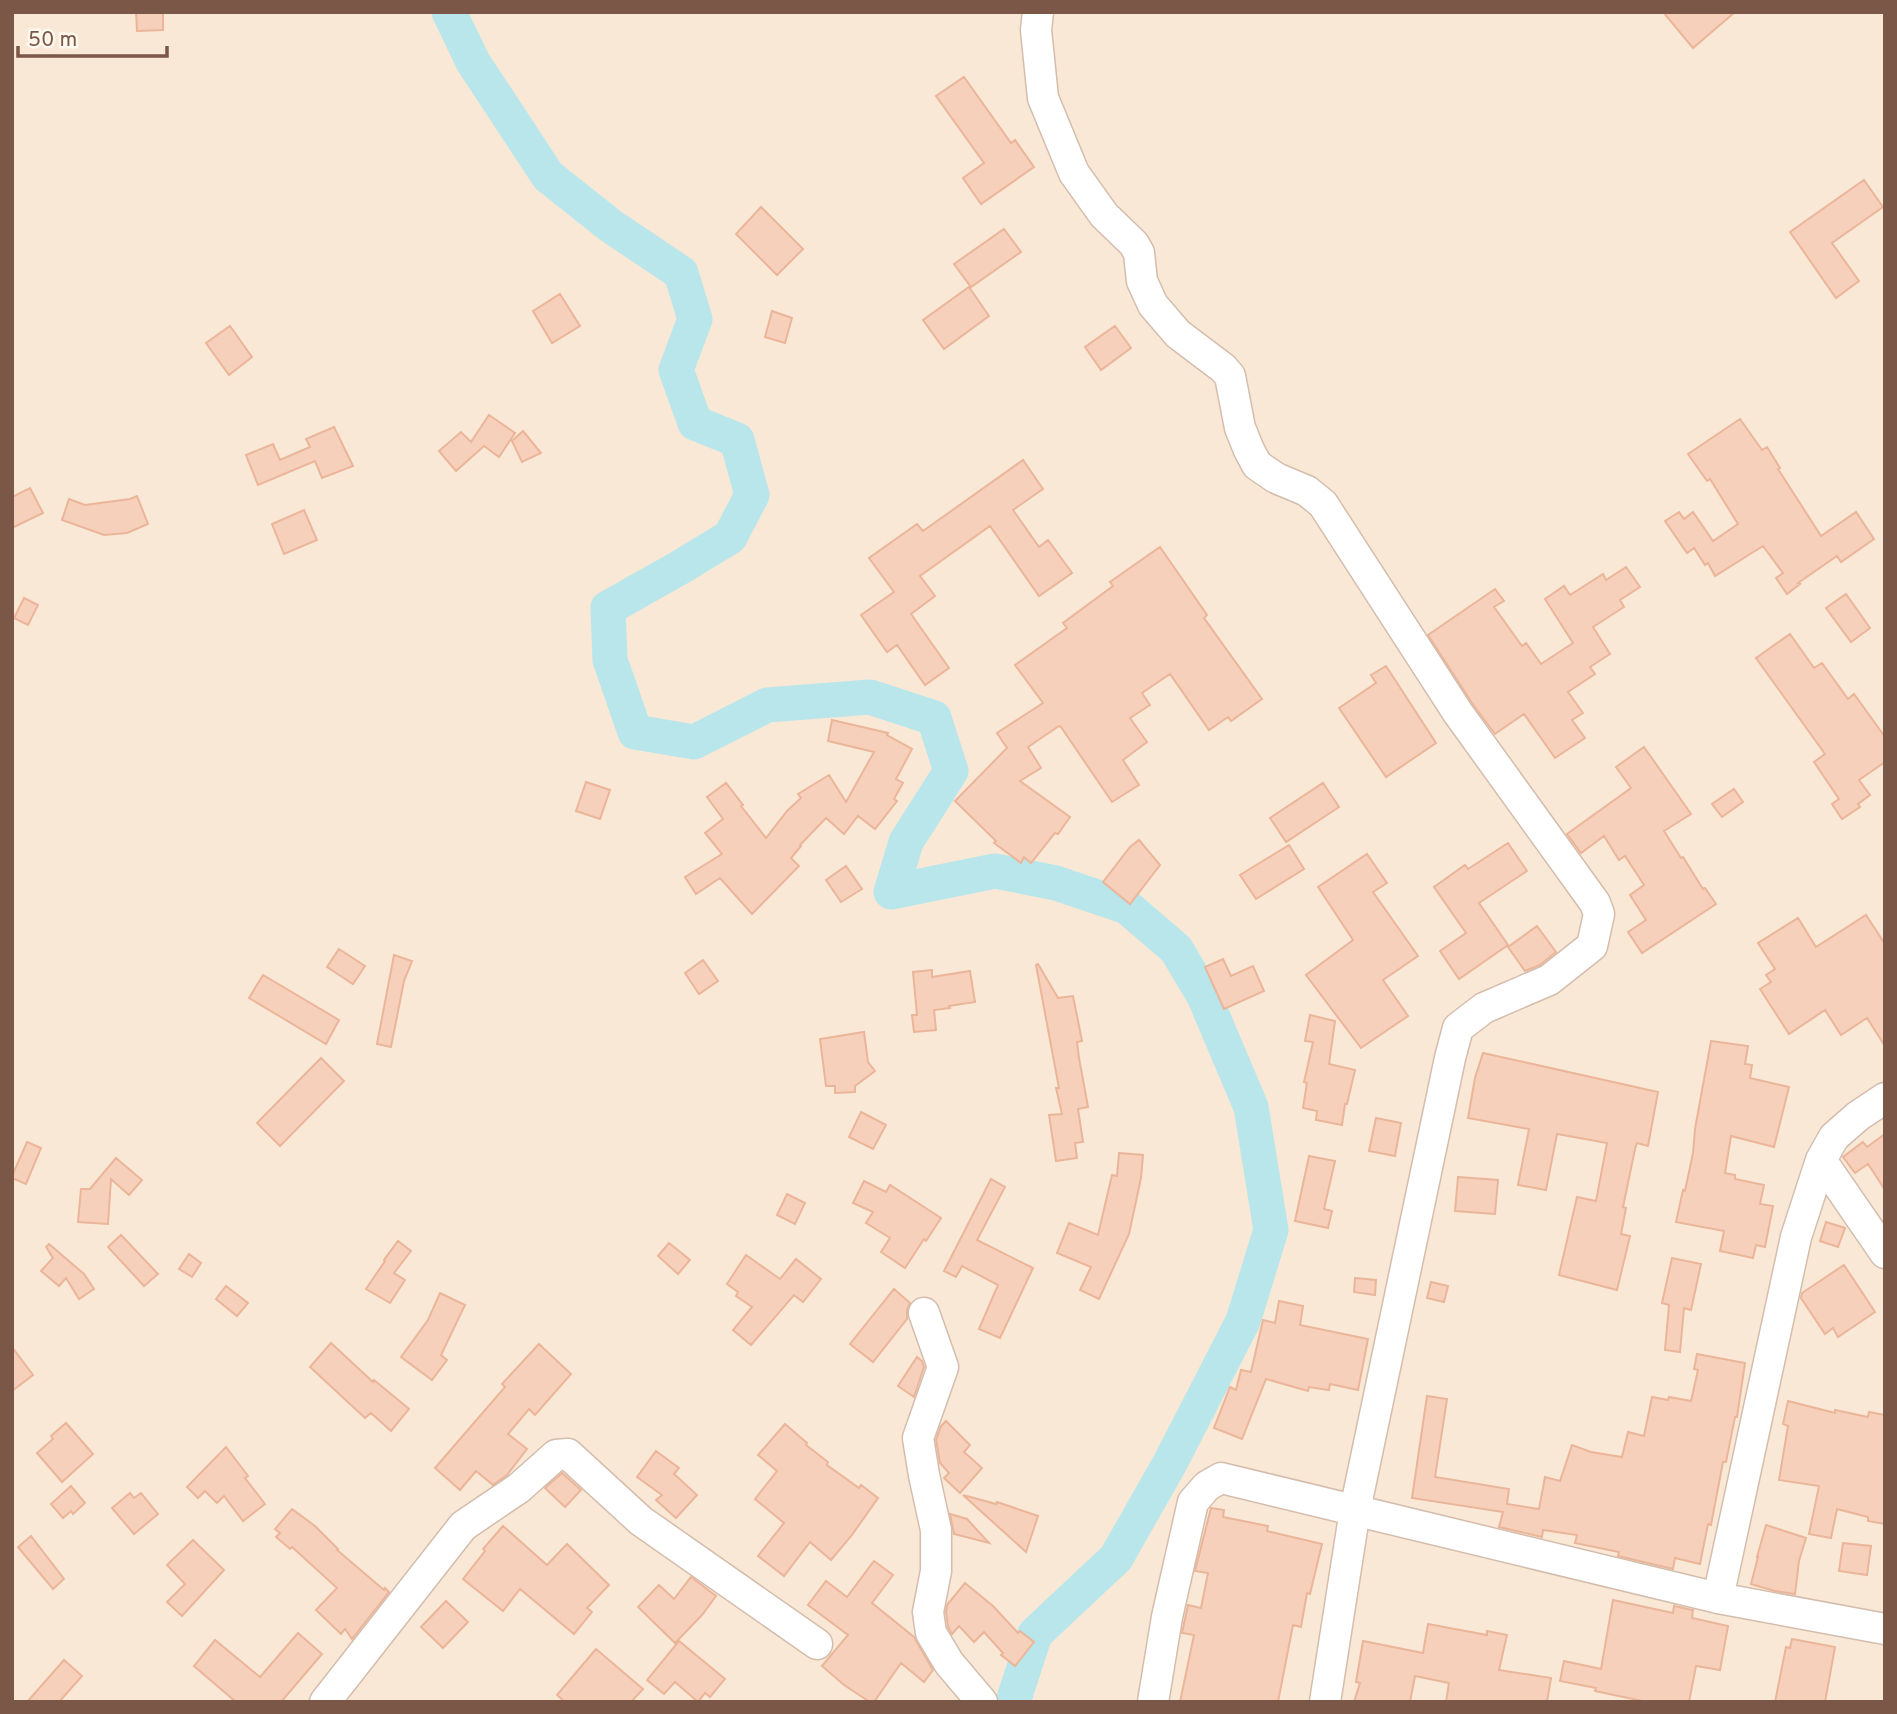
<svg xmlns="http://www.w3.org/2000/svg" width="1897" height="1714" font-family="Overpass,sans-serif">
<rect width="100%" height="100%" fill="#fef4e6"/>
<!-- residential -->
<path fill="#f9e8d6" d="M 12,12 L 1885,12 L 1885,1702 L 12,1702 Z"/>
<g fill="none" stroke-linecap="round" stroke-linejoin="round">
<!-- river -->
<path stroke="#b8e6eb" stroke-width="35" d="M 449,12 L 473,62 L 548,176 L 611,226 L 681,273 L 695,319 L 676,370 L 695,423 L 737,440 L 752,495 L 730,537 L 679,568 L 608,608 L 610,660 L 635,732 L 694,742 L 767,705 L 870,697 L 934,718 L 951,771 L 906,842 L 891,892 L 995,871 L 1056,883 L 1127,907 L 1176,949 L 1204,996 L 1251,1107 L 1271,1230 L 1243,1321 L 1170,1463 L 1116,1558 L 1035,1634 L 1013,1702"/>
</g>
<!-- building -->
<path fill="#f7d0bb" stroke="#ebb599" stroke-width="2" d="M 136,12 L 163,12 L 163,30 L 137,31 Z
M 1663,12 L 1735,12 L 1693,48 Z
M 964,77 L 1011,143 L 1015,140 L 1034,167 L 981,204 L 963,178 L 984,163 L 936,96 Z
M 1864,180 L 1883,207 L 1832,243 L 1859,281 L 1836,298 L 1790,232 Z
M 761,207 L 803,249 L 777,275 L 736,234 Z
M 1004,229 L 1021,252 L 971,287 L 954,264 Z
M 969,287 L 989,316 L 944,349 L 923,320 Z
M 560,294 L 580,326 L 552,343 L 533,311 Z
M 772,311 L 792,318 L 785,343 L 765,337 Z
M 230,326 L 252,357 L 229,375 L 206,343 Z
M 1115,326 L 1131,348 L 1101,370 L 1085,347 Z
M 489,415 L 515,433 L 499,457 L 484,446 L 456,471 L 439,451 L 461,432 L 471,442 Z
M 1740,419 L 1762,450 L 1767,447 L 1780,468 L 1778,469 L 1821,536 L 1856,512 L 1874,539 L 1841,562 L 1837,556 L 1798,583 L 1800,584 L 1787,594 L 1776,578 L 1783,573 L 1763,546 L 1715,576 L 1708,563 L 1705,565 L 1694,548 L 1687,553 L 1665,521 L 1679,512 L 1684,519 L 1693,512 L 1713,541 L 1738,524 L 1710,479 L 1707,481 L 1688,454 Z
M 334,427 L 353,466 L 322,478 L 315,461 L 258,485 L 246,455 L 273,444 L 280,460 L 310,447 L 306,439 Z
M 523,431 L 541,453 L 522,462 L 512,441 Z
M 1023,460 L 1043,489 L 1013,510 L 1039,547 L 1048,540 L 1072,573 L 1039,596 L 990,526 L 920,576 L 935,596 L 911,614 L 949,668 L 925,685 L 897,645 L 887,652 L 861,615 L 894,592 L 869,558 L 917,524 L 923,531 Z
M 30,488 L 43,513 L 12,528 L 12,497 Z
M 137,496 L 148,524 L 127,533 L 104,535 L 62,520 L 69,499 L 85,505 L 130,499 Z
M 304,510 L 317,540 L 284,554 L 272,524 Z
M 1160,547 L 1207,615 L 1204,618 L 1262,699 L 1231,721 L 1228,717 L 1209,730 L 1170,674 L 1142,693 L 1150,705 L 1130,718 L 1147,742 L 1123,760 L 1139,785 L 1112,802 L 1061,727 L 1059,726 L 1028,747 L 1041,768 L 1020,781 L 1070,817 L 1058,834 L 1055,833 L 1031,863 L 1024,857 L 1021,863 L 994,843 L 996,841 L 955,801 L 1007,748 L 997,733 L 1043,703 L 1015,665 L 1067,628 L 1063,623 L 1113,586 L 1110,582 Z
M 1626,567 L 1640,587 L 1620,600 L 1624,607 L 1593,627 L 1610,654 L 1590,667 L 1595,674 L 1568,692 L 1583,713 L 1572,720 L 1585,738 L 1555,758 L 1524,714 L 1495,734 L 1472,703 L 1428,635 L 1495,589 L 1504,601 L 1494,607 L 1522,646 L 1526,643 L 1541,664 L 1573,643 L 1545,599 L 1564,586 L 1570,595 L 1603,574 L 1606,580 Z
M 1846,594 L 1870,628 L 1851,642 L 1826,608 Z
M 24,598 L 38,605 L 28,625 L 14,618 Z
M 1790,634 L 1814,668 L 1822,663 L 1848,699 L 1854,694 L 1885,737 L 1885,762 L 1859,780 L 1870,795 L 1858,804 L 1860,807 L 1842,819 L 1832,804 L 1839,799 L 1814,762 L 1825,754 L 1756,658 Z
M 1386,666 L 1436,743 L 1386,777 L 1339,708 L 1376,683 L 1371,675 Z
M 832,720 L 888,733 L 887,735 L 912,749 L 896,779 L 903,783 L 894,799 L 897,801 L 875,829 L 858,816 L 844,834 L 826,818 L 800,845 L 801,846 L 791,858 L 799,866 L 752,914 L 720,878 L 696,894 L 685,877 L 722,854 L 705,833 L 723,819 L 707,797 L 726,783 L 743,805 L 741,806 L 766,838 L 787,811 L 801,798 L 798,794 L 829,775 L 846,802 L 874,752 L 828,741 Z
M 1644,747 L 1691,814 L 1664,831 L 1681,858 L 1683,857 L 1703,889 L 1705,888 L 1716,904 L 1642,953 L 1628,932 L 1646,920 L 1630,895 L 1644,885 L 1625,856 L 1619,860 L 1604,836 L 1581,853 L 1567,834 L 1631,788 L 1616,767 Z
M 586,782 L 610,790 L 600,819 L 576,811 Z
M 1323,783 L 1339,807 L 1286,842 L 1270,818 Z
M 1734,789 L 1743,802 L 1722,817 L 1712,804 Z
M 1139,840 L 1160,865 L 1130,904 L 1103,882 L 1130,847 Z
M 1508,843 L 1527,871 L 1479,903 L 1508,945 L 1459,979 L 1440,951 L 1466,933 L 1434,887 L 1465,865 L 1468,869 Z
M 1289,845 L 1304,869 L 1256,899 L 1240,875 Z
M 1367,854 L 1387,883 L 1373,892 L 1418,956 L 1383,980 L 1408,1016 L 1361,1048 L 1306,975 L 1353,940 L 1318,887 Z
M 846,866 L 862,889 L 841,902 L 826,880 Z
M 1866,915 L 1885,944 L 1885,1046 L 1867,1018 L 1841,1035 L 1825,1010 L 1789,1034 L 1760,989 L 1771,982 L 1766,975 L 1775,969 L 1758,943 L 1798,918 L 1816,947 Z
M 1537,926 L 1556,952 L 1540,965 L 1525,971 L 1508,947 Z
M 339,949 L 365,966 L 353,984 L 327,967 Z
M 394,955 L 412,961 L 404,981 L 391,1047 L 377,1044 Z
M 1223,959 L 1231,976 L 1253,966 L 1264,991 L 1224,1009 L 1205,967 Z
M 703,960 L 718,981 L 699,994 L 685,973 Z
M 1038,964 L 1058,998 L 1073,996 L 1082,1041 L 1077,1042 L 1079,1058 L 1088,1107 L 1078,1109 L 1083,1142 L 1075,1143 L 1077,1158 L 1056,1161 L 1049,1115 L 1062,1114 L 1056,1088 L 1059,1088 L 1036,965 Z
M 932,970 L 932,977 L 970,971 L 975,1002 L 949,1006 L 950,1008 L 934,1010 L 936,1030 L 914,1032 L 912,1015 L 917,1015 L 913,972 Z
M 263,975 L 339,1020 L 326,1044 L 249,998 Z
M 1310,1015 L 1335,1021 L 1329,1064 L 1355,1070 L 1347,1104 L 1345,1104 L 1342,1125 L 1316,1120 L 1317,1111 L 1303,1108 L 1307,1083 L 1304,1082 L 1313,1042 L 1305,1041 Z
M 864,1032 L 868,1062 L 875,1071 L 855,1086 L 855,1092 L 835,1093 L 835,1086 L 826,1086 L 820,1039 Z
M 1711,1041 L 1748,1046 L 1745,1064 L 1752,1065 L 1750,1078 L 1789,1087 L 1774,1147 L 1731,1136 L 1725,1173 L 1735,1175 L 1735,1179 L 1764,1185 L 1760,1204 L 1773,1206 L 1765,1247 L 1756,1245 L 1753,1258 L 1720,1251 L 1724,1231 L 1676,1222 L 1683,1190 L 1685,1191 L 1693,1153 L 1695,1129 Z
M 1483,1053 L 1658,1092 L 1648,1146 L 1637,1143 L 1635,1149 L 1623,1207 L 1626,1208 L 1621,1234 L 1630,1236 L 1617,1290 L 1559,1275 L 1577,1197 L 1596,1201 L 1607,1143 L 1557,1134 L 1546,1190 L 1518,1185 L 1529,1129 L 1468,1118 L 1475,1078 Z
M 321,1058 L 344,1081 L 280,1146 L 257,1123 Z
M 861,1112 L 886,1125 L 873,1149 L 849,1137 Z
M 1376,1118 L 1401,1123 L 1395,1156 L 1369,1151 Z
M 1885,1134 L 1885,1190 L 1868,1164 L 1855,1173 L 1843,1157 L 1863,1142 L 1867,1147 Z
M 27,1142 L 41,1148 L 26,1184 L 12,1178 L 12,1176 Z
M 1119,1153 L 1143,1155 L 1141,1178 L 1129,1234 L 1099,1299 L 1080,1290 L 1091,1267 L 1057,1253 L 1069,1223 L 1098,1235 L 1112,1175 L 1117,1176 Z
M 1309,1156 L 1335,1161 L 1324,1209 L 1332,1211 L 1328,1228 L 1295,1221 Z
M 116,1158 L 142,1180 L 129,1195 L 111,1179 L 108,1224 L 78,1222 L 81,1189 L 90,1189 Z
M 1458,1177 L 1498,1180 L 1495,1214 L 1455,1211 Z
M 991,1179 L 1005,1187 L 977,1240 L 1033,1268 L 1000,1338 L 979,1329 L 998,1285 L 962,1266 L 956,1277 L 944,1271 Z
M 864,1181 L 886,1192 L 890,1185 L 941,1218 L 926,1241 L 924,1239 L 905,1268 L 881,1252 L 890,1238 L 866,1223 L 873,1212 L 853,1203 Z
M 787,1194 L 805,1203 L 795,1224 L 777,1215 Z
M 1826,1222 L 1845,1228 L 1838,1247 L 1820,1241 Z
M 121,1235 L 158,1274 L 144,1286 L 108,1247 Z
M 398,1241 L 411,1251 L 394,1273 L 405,1280 L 390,1303 L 366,1289 L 385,1261 L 384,1260 Z
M 669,1243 L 690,1260 L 678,1274 L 658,1256 Z
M 49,1244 L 84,1274 L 94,1289 L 79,1299 L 66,1278 L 59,1286 L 41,1271 L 53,1258 L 46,1247 Z
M 189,1254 L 201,1263 L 192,1277 L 179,1269 Z
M 746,1255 L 780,1279 L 796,1259 L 821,1279 L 803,1302 L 794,1295 L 751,1345 L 733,1330 L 752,1307 L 736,1296 L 738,1292 L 727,1284 Z
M 1672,1258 L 1701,1264 L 1691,1310 L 1684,1308 L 1680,1352 L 1665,1350 L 1669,1305 L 1662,1303 Z
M 1844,1265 L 1875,1312 L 1838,1337 L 1833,1328 L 1825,1334 L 1801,1298 L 1802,1293 Z
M 1355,1278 L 1376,1280 L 1375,1295 L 1354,1292 Z
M 1431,1282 L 1448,1286 L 1444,1302 L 1427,1298 Z
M 226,1286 L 248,1303 L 237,1316 L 216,1299 Z
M 894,1289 L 910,1303 L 907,1310 L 907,1319 L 873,1362 L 850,1344 Z
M 440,1293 L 465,1305 L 441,1355 L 447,1360 L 432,1380 L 401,1357 L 428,1320 Z
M 1279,1301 L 1303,1306 L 1300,1325 L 1368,1339 L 1358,1390 L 1330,1384 L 1329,1390 L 1309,1387 L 1308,1391 L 1266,1379 L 1242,1439 L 1214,1428 L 1230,1387 L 1236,1390 L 1241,1370 L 1251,1372 L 1263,1320 L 1275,1323 Z
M 331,1343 L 373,1382 L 374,1380 L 409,1409 L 391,1431 L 371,1413 L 365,1418 L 310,1367 Z
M 539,1344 L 571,1374 L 535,1415 L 529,1409 L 508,1434 L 527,1449 L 507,1475 L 493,1485 L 476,1471 L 460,1490 L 435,1468 L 505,1387 L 502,1384 Z
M 12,1347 L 33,1375 L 12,1391 Z
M 1697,1354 L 1745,1363 L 1737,1417 L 1735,1417 L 1726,1462 L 1723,1462 L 1711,1525 L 1708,1524 L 1700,1564 L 1675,1558 L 1673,1569 L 1618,1556 L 1619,1552 L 1575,1543 L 1577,1535 L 1543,1530 L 1542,1537 L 1499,1527 L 1503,1512 L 1412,1498 L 1427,1396 L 1447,1399 L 1435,1477 L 1509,1489 L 1507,1504 L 1539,1509 L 1545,1477 L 1560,1481 L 1572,1445 L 1591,1452 L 1622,1457 L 1628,1432 L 1644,1436 L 1652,1397 L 1668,1400 L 1669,1397 L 1691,1401 L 1698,1370 L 1694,1369 Z
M 917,1357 L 922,1361 L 924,1367 L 914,1397 L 898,1386 Z
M 1788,1401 L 1835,1413 L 1835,1410 L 1868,1417 L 1869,1412 L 1885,1415 L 1885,1524 L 1868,1521 L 1868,1517 L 1837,1509 L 1831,1538 L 1809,1534 L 1819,1486 L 1779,1480 L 1788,1426 L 1783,1424 Z
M 946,1421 L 970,1445 L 964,1452 L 982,1468 L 960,1493 L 944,1478 L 949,1473 L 940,1463 L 936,1440 L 941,1426 Z
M 66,1423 L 93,1454 L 62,1482 L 37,1453 L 53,1439 L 51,1436 Z
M 785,1424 L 807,1443 L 806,1445 L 828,1462 L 827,1465 L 859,1488 L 861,1485 L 878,1498 L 852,1535 L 831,1560 L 810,1542 L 784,1576 L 758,1556 L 784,1523 L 755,1499 L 777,1471 L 758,1455 Z
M 226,1447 L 248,1476 L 245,1478 L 265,1504 L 243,1521 L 224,1496 L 217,1503 L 205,1491 L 198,1498 L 187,1487 Z
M 656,1451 L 679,1468 L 674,1474 L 697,1495 L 676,1518 L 656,1500 L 662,1495 L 637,1477 Z
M 562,1473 L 581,1490 L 565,1507 L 545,1488 Z
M 71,1486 L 85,1503 L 73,1514 L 71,1511 L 63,1518 L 51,1504 Z
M 130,1493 L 134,1498 L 141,1493 L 158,1514 L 134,1534 L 112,1508 Z
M 963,1495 L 996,1504 L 997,1502 L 1038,1516 L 1026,1552 Z
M 1211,1508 L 1224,1510 L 1223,1517 L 1268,1526 L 1267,1531 L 1322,1544 L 1310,1594 L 1307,1593 L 1301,1627 L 1293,1625 L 1278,1702 L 1180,1702 L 1194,1635 L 1182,1633 L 1188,1605 L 1201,1608 L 1208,1573 L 1195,1571 Z
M 292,1509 L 315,1526 L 338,1549 L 337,1550 L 384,1590 L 385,1588 L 389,1592 L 352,1639 L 345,1629 L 341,1634 L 316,1610 L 337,1588 L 292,1547 L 290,1549 L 276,1537 L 280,1533 L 275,1529 Z
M 950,1514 L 967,1519 L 989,1543 L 954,1534 Z
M 1766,1525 L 1806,1538 L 1799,1561 L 1795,1594 L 1775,1591 L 1751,1584 L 1758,1557 L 1757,1557 Z
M 503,1526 L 547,1565 L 567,1544 L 609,1585 L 587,1608 L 592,1612 L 574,1634 L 520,1589 L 503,1611 L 463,1579 L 485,1551 L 483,1549 Z
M 31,1536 L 64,1579 L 53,1589 L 18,1547 Z
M 193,1540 L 224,1570 L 182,1616 L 167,1602 L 185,1584 L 167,1565 Z
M 1843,1543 L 1871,1546 L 1867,1575 L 1839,1571 Z
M 874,1561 L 893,1575 L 872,1603 L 914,1637 L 933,1670 L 924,1682 L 901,1663 L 874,1702 L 870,1702 L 844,1685 L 822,1666 L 848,1635 L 808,1605 L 826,1581 L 847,1597 Z
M 691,1577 L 716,1596 L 702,1615 L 675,1643 L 638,1607 L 659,1585 L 674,1599 Z
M 965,1583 L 993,1606 L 1018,1633 L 1020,1631 L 1034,1642 L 1015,1666 L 1001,1655 L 1003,1653 L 984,1632 L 974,1642 L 959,1626 L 952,1634 L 948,1627 L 946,1612 L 947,1605 Z
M 1613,1600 L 1673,1613 L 1674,1606 L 1692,1610 L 1693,1610 L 1692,1618 L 1728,1626 L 1720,1670 L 1696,1666 L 1689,1702 L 1647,1702 L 1595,1691 L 1596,1688 L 1560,1681 L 1564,1661 L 1601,1669 Z
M 446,1601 L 468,1622 L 443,1648 L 421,1627 Z
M 1428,1624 L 1487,1635 L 1487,1631 L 1507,1635 L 1499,1670 L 1551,1678 L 1547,1702 L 1446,1702 L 1449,1683 L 1415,1676 L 1410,1702 L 1354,1702 L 1360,1683 L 1356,1682 L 1363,1641 L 1423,1653 Z
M 298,1633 L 322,1654 L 281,1702 L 236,1702 L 194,1666 L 215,1640 L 260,1677 Z
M 1792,1639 L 1835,1647 L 1825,1702 L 1775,1702 L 1786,1647 L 1790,1648 Z
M 679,1641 L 725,1679 L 710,1697 L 705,1693 L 698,1702 L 675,1682 L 664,1694 L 647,1680 Z
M 596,1649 L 643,1689 L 631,1702 L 565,1702 L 557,1695 Z
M 64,1660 L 82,1676 L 59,1702 L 27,1702 Z"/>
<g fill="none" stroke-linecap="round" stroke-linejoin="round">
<defs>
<path id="minor" d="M 1038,12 L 1036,30 L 1043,98 L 1074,173 L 1104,215 L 1134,244 L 1139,253 L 1142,281 L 1153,305 L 1178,334 L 1223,368 L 1230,376 L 1240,428 L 1249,450 L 1257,465 L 1276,478 L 1307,491 L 1323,504 L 1458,713 L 1595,903 L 1599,914 L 1592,946 L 1549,980 L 1484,1008 L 1458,1028 L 1450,1058 L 1355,1510 L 1325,1702
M 1821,1160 L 1885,1253
M 924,1313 L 943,1367 L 918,1438 L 924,1475 L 936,1530 L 936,1571 L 928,1612 L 931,1633 L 949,1663 L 982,1702
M 1718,1598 L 1796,1237 L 1821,1160 L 1834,1137 L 1858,1116 L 1885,1098
M 325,1702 L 463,1526 L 519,1488 L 556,1455 L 568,1454 L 641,1521 L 817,1644
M 1153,1702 L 1167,1617 L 1193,1502 L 1207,1486 L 1221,1478 L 1718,1598 L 1885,1629"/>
</defs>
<!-- minor casing -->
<use href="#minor" stroke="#d4bdad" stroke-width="33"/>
<!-- minor -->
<use href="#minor" stroke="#fff" stroke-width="30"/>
</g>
<!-- border -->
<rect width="1897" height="1714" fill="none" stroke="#7b5747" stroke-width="28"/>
<!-- scale -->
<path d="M18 46v10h149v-10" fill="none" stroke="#7b5747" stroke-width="3.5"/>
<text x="28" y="46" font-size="21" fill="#7b5747" stroke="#fff8ee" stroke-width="5" paint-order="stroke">50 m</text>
</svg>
